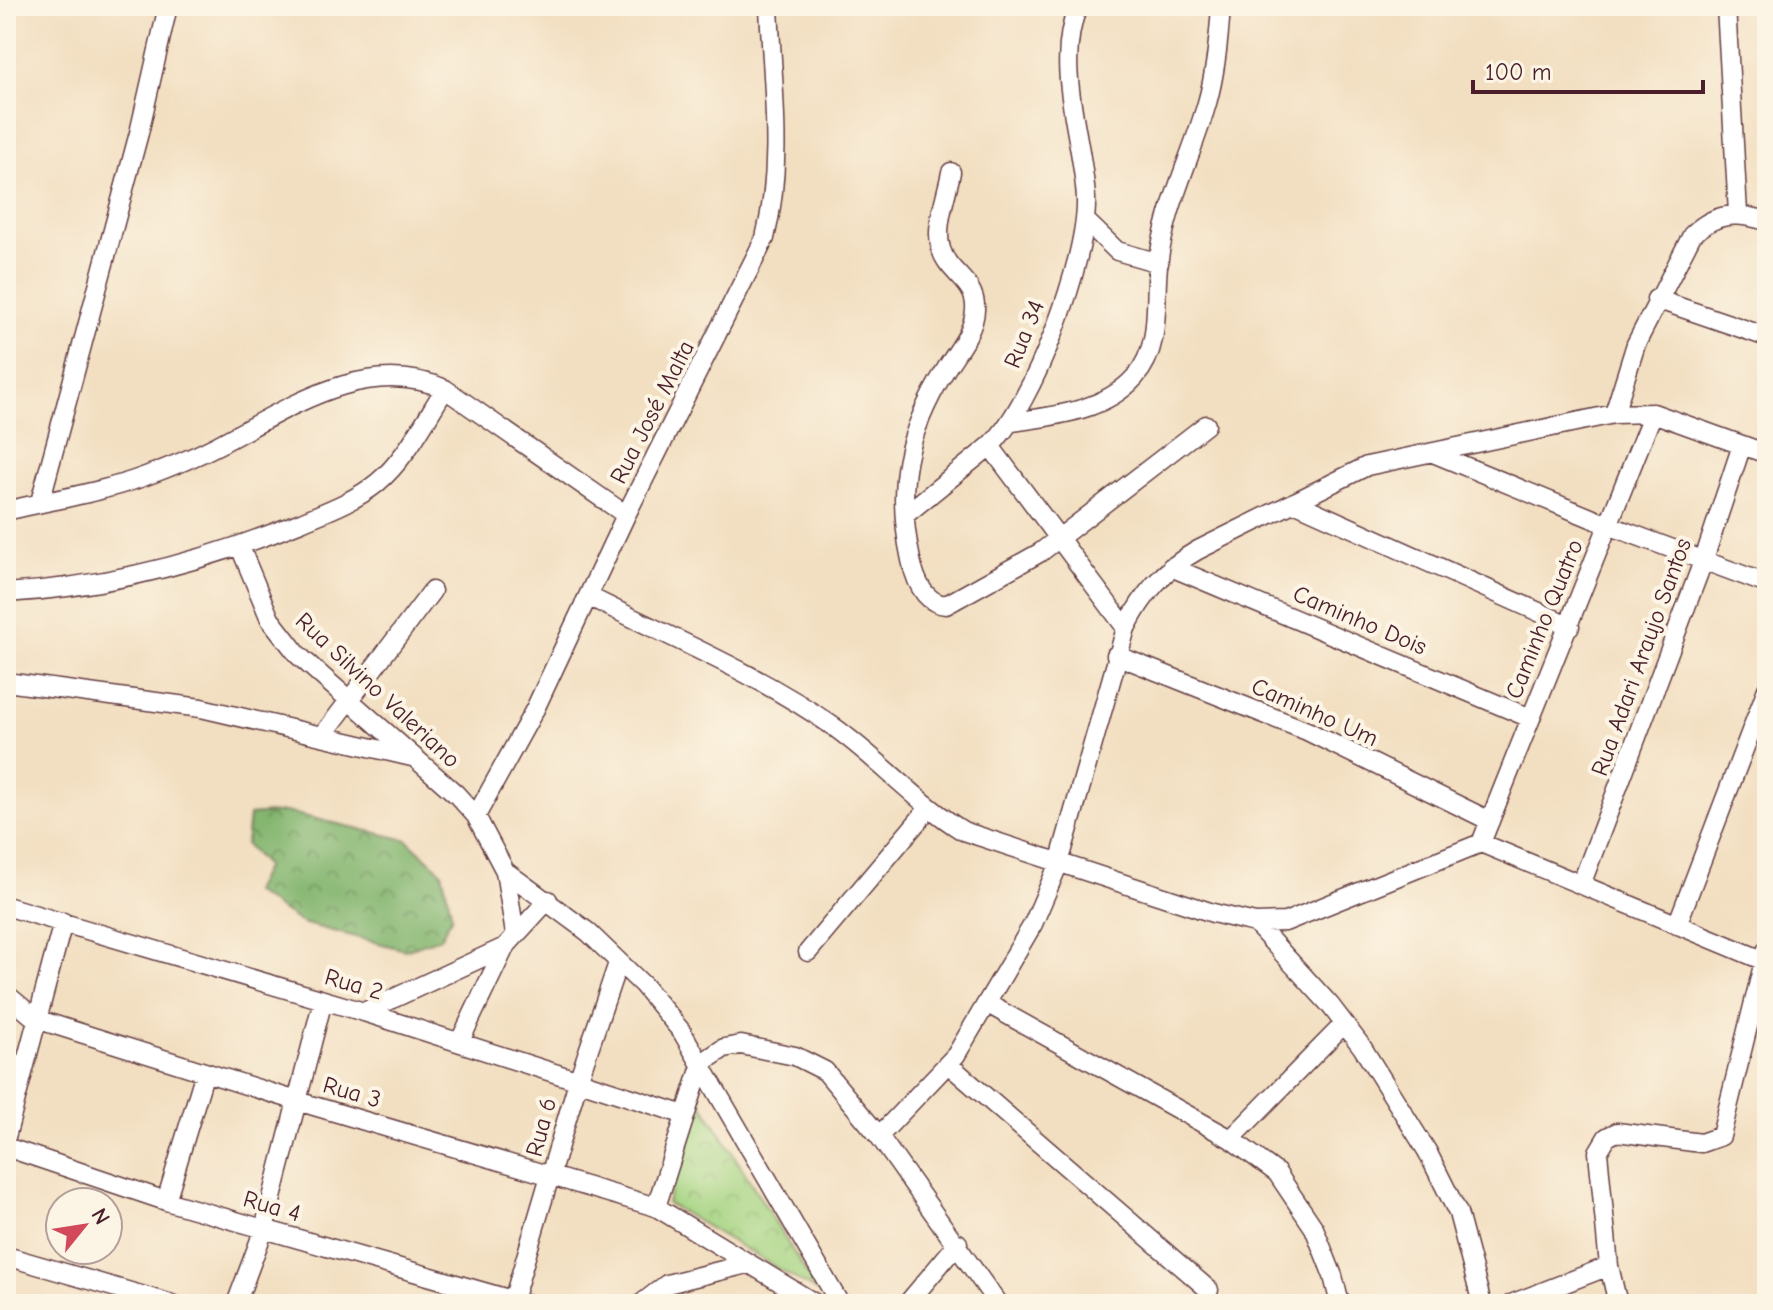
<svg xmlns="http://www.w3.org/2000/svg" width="1773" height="1310" font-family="'Comic Neue',sans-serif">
<defs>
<pattern id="forest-crowns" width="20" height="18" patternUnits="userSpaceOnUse" patternTransform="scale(2)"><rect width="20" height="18" fill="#84b670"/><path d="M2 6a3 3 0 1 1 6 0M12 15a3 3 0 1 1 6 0" fill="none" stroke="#6e935c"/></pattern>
<pattern id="park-crowns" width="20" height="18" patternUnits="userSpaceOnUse" patternTransform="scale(2)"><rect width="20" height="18" fill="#a6d482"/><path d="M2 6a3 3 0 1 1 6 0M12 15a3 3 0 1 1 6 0" fill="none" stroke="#90b670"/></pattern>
</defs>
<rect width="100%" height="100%" fill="#fcf5e5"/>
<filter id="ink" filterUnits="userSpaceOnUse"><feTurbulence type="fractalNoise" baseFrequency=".0125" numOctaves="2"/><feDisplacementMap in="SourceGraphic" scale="16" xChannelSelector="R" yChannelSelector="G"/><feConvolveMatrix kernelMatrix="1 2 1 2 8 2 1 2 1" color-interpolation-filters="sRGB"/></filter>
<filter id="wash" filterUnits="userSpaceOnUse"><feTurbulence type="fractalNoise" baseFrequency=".006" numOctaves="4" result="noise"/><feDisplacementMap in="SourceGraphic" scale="32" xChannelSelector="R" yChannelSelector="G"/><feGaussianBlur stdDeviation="1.8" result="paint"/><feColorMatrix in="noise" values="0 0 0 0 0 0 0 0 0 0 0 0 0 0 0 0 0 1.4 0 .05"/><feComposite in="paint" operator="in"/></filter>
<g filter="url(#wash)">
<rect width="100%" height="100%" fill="#f2dec0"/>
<!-- forest -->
<path fill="url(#forest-crowns)" stroke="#676a4e" stroke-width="2" d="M 286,812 L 407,840 L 442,872 L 452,916 L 440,938 L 405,950 L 302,923 L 253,892 L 266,866 L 246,845 L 249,815 Z"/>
<!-- park -->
<path fill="url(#park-crowns)" stroke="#787a56" stroke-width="2" d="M 700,1100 L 818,1292 L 667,1203 Z"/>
</g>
<g filter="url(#ink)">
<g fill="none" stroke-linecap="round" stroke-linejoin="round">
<defs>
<path id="minor" d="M 1078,6 C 1053,68 1083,136 1086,199 C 1088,258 1033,406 990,446 L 1126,628
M 1726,6 L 1738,213
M 951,172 C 947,195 934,227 941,249 C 948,274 977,281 975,310 C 974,332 956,352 946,369 C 906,434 895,486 911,560 C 915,579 924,603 946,605 L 1041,552 L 1206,425
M 1086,221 L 1117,251 L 1159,263
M 1656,299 L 1767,337
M 1614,414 L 1636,344 L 1692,235 C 1716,212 1736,212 1767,221
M 1012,422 C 1054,416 1105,411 1135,377 C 1162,347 1154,303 1158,266 C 1164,210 1192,156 1207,103 C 1216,72 1219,38 1221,6
M 1433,453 L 1608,525 L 1767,584
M 40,502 L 139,133 L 168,6
M 1294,502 L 1570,626
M 6,511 C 51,500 99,493 143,477 C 168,468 193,458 216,446 C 286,410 364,354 445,389 L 626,515
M 905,515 L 990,446
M 240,547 L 270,619 L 298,655 L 456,794 L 476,816 L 505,871 L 588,932 L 643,985 L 682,1032 L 840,1304
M 1171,567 L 1530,718
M 6,593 C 109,587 207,561 301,522 C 327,511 355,501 377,483 C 406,459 425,420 445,389
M 590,597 C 671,638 759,674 834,727 C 879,759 916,802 963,831 L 1213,913 L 1255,923 L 1285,922 L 1481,843 L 1767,962
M 1116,655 L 1307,731 L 1490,821
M 6,682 L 201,708 L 412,757
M 323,735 L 432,591
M 476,816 L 535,709 L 626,515 L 765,238 C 784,162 772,83 769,6
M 1481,843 L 1653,413
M 505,871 L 515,934
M 1581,885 L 1704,559 L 1742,445
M 6,906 L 364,1012 L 685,1115
M 1255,923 L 1330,1005 L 1362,1047 L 1427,1151 L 1458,1213 L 1482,1304
M 1677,925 L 1767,689
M 808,952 L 929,808
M 6,994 L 36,1019 L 297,1101 L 656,1207 L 816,1304
M 988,1004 L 1231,1139 L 1277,1173 L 1314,1228 L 1333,1276 L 1340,1304
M 364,1012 L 505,947
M 460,1041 L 505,947 L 548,900
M 702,1063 L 724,1048 L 741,1045 L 795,1056 L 825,1071 L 879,1136 L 998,1304
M 948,1064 L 1209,1290
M 879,1136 L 956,1055 L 1033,924 L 1059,863 L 1126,628 C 1143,594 1164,569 1198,550 L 1367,466 L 1614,414 L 1653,413 L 1767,454
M 6,1137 L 63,922
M 1231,1139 L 1344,1024
M 6,1147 L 166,1201 L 526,1304
M 166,1201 L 205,1072
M 656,1207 L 702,1063
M 6,1256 L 172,1304
M 236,1304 L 264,1229 L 323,1000
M 512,1304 L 579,1078 L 618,963
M 641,1304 L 667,1284 L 747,1264
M 907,1304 L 958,1243
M 1511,1304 L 1609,1266
M 1618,1304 L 1609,1266 L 1598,1152 L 1607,1137 L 1617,1132 L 1701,1143 L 1721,1136 L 1767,949"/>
</defs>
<!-- minor casing -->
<use href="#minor" stroke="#633c41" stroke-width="21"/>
<!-- minor -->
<use href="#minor" stroke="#fff" stroke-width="18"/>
</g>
</g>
<g text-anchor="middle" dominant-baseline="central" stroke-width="8" stroke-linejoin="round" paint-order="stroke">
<!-- street labels -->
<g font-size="24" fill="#4a1f2b" stroke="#fcf5e5">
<text transform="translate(1024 334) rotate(-68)">Rua 34</text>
<text transform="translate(652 412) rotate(-63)">Rua José Malta</text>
<text transform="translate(1544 619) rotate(-68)">Caminho Quatro</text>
<text transform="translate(1360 620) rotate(23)">Caminho Dois</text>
<text transform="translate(1641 657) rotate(-70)">Rua Adari Araujo Santos</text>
<text transform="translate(378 690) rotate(43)">Rua Silvino Valeriano</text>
<text transform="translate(1315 712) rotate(24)">Caminho Um</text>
<text transform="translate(354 984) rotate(16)">Rua 2</text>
<text transform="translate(352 1092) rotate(16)">Rua 3</text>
<text transform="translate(541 1127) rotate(-75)">Rua 6</text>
<text transform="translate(272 1206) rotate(16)">Rua 4</text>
</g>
</g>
<!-- margin -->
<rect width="1773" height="1310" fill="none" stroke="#fcf5e5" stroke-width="32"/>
<!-- north arrow -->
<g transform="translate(84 1226) rotate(60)"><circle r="38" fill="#fcf5e5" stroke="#b59f9b" stroke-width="2"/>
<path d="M0-6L14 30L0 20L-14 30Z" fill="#d1495b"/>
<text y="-12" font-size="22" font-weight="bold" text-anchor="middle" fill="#4a1f2b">N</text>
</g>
<!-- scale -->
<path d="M1473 80v12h230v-12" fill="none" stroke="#4a1f2b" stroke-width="4"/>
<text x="1485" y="80" font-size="24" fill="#4a1f2b" stroke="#fcf5e5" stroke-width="6" paint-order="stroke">100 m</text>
</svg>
